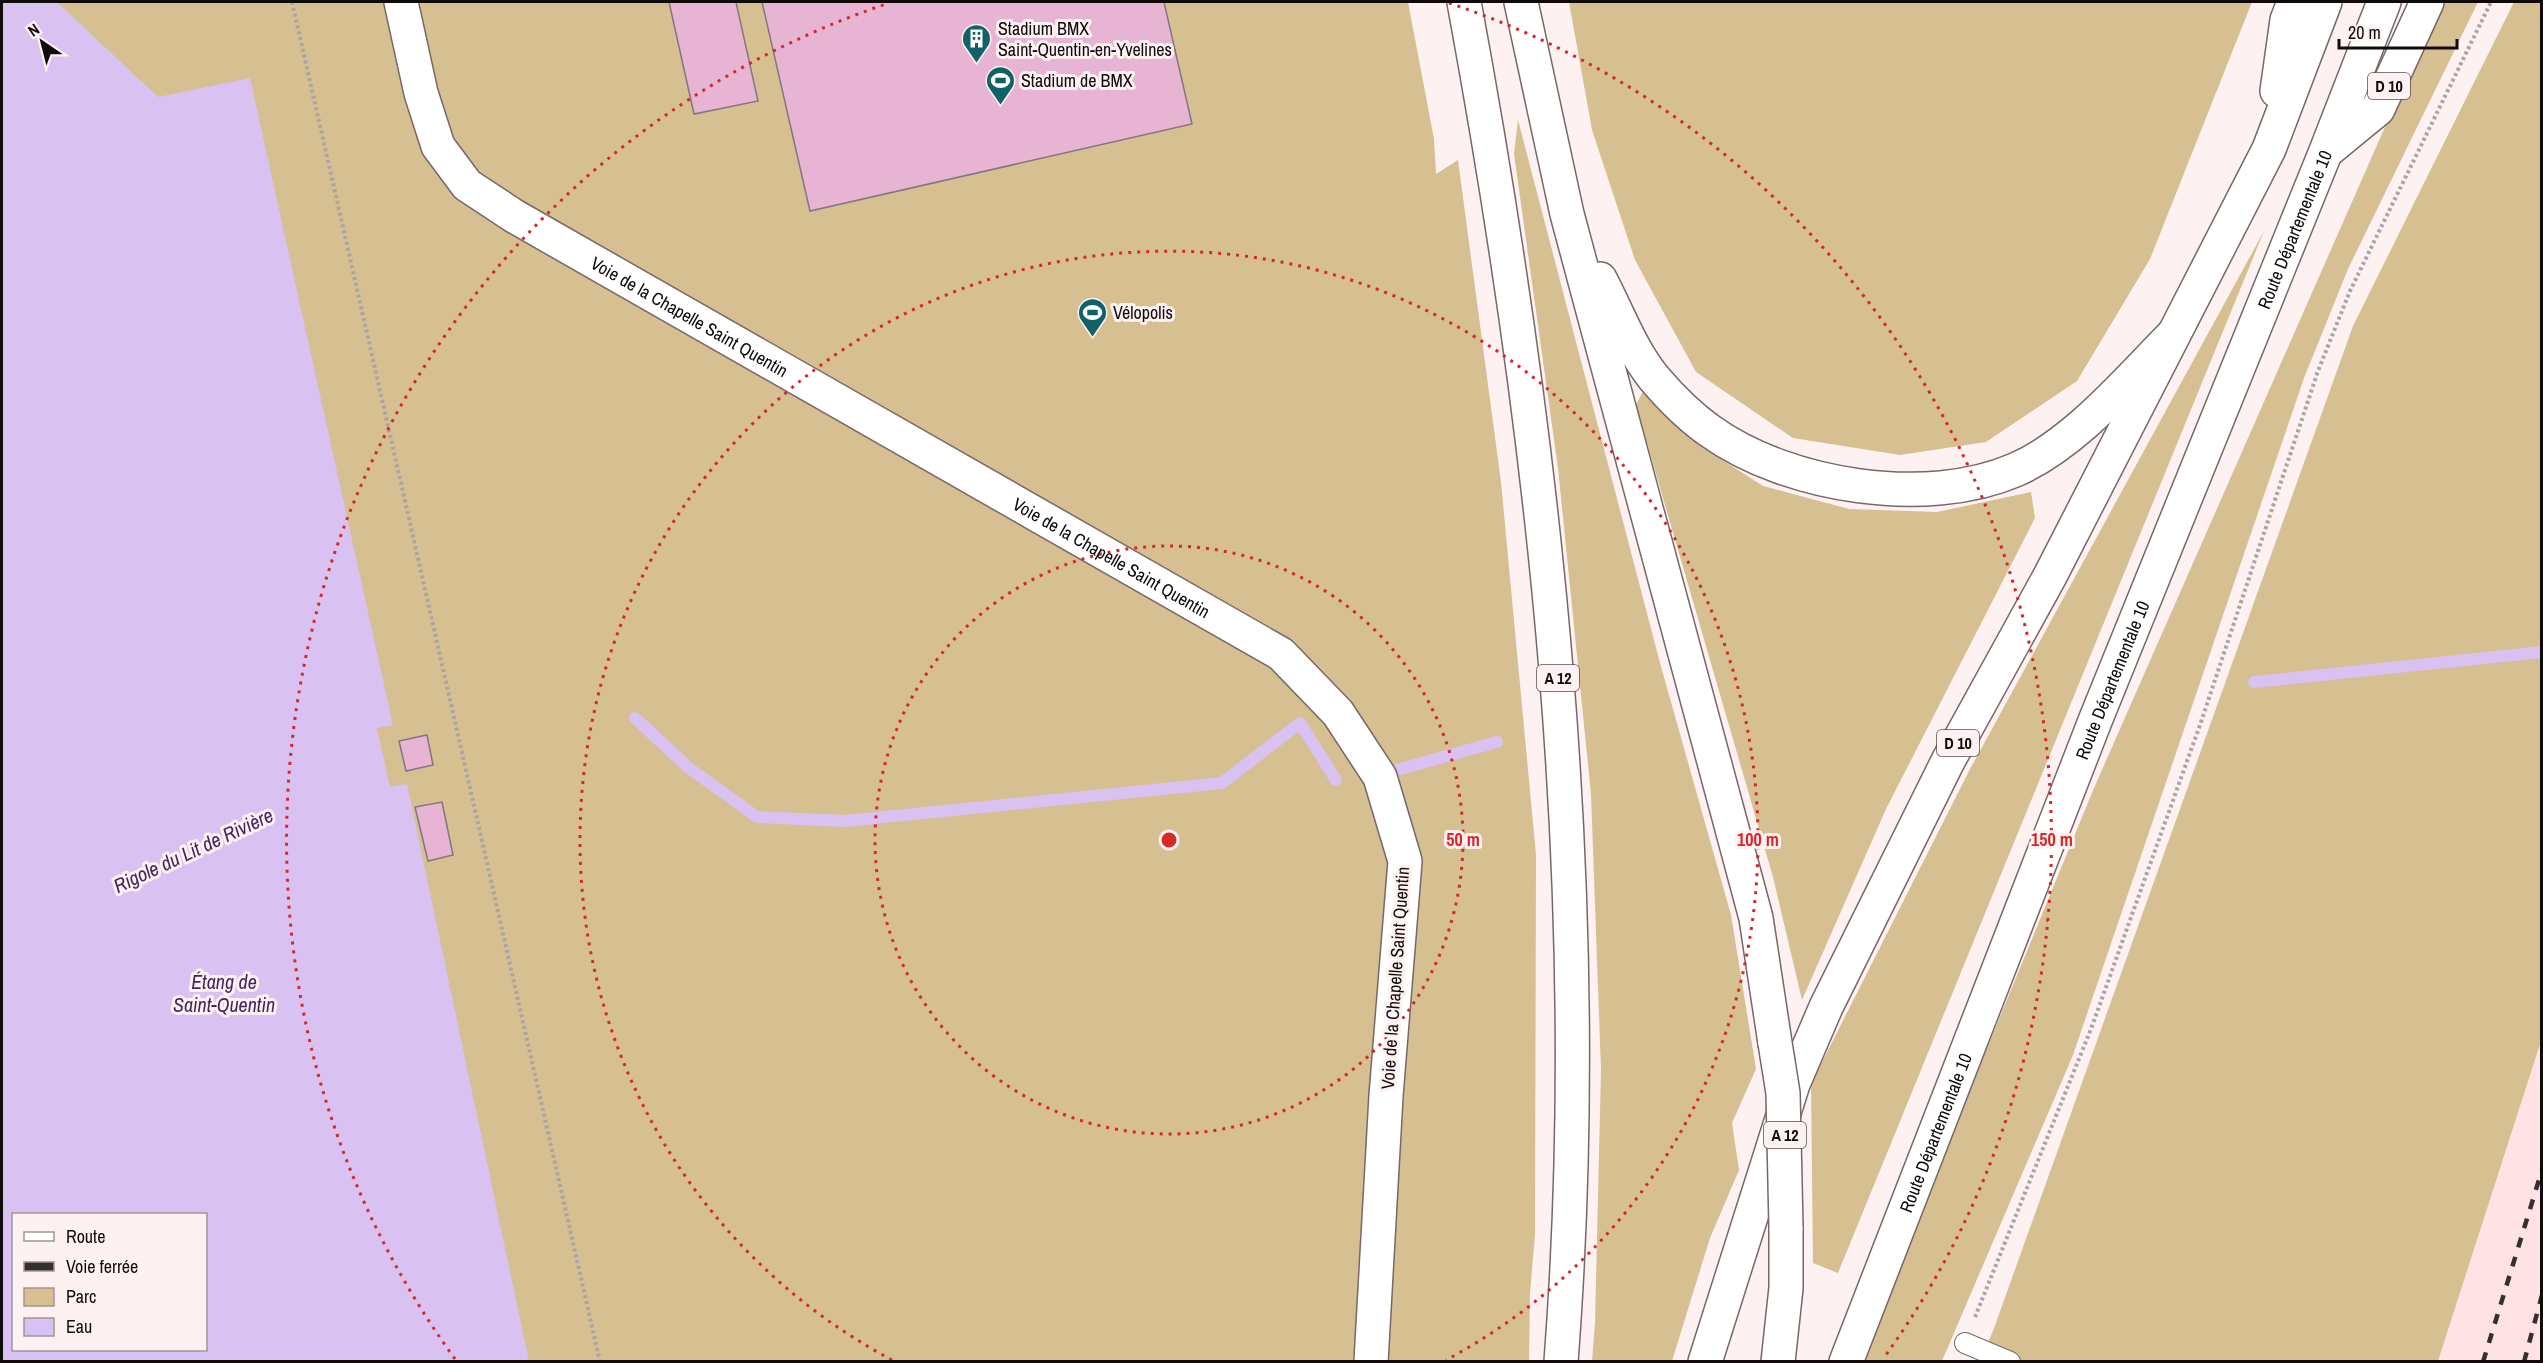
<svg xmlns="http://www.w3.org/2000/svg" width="2543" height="1363" font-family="'Archivo Narrow',sans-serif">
<rect width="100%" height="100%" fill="#fdf1f1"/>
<!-- built -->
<path fill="#ffe2e3" d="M 2541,1041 L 2541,1361 L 2438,1361 Z"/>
<!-- green -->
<path fill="#d6bf91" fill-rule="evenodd" d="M 2,2 L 1408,2 L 1434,139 L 1436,174 L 1458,160 L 1501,482 L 1536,855 L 1535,1235 L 1530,1293 L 1529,1361 L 2,1361 ZM 14,1214 L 206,1214 L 206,1350 L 14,1350 Z
M 1569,2 L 2252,2 L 2150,259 L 2077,381 L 1986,442 L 1900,455 L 1793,438 L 1696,372 L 1635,260 L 1592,130 Z
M 2440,2 L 2478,2 L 2348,269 L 2304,378 L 2073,1055 L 1942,1361 L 1858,1362 L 2094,788 Z
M 2514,2 L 2541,2 L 2541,1041 L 2438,1361 L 1979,1362 L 1993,1331 L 2353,326 Z
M 1518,120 L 1660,663 L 1731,915 L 1756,1069 L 1732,1123 L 1739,1170 L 1710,1238 L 1672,1361 L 1592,1361 L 1595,1323 L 1601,1070 L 1591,794 L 1558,468 L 1514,154 Z
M 2264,231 L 1838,1273 L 1813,1263 L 1811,1084 L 1969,771 Z
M 1643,391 L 1699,445 L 1763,486 L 1849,509 L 1937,512 L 2031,492 L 2035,518 L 1886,809 L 1802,1000 L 1773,877 L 1636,405 Z"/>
<!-- water -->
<path fill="#d9c1f1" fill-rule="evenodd" d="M 2,2 L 57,2 L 158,97 L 250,78 L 393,725 L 377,728 L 390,787 L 407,784 L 529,1361 L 2,1361 ZM 14,1214 L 206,1214 L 206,1350 L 14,1350 Z"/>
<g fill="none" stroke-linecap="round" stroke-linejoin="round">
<!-- stream -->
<path stroke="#d9c1f1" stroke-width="12" d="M 2254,682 L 2542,652
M 635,718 L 689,768 L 757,817 L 845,821 L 1222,783 L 1300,723 L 1336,780
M 1397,770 L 1497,742"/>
</g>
<!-- building -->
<path fill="#e7b4d3" stroke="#84767e" stroke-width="1.5" d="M 669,2 L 736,2 L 758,101 L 694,114 Z
M 762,2 L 1164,2 L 1192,124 L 810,211 Z
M 427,735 L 433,765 L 406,771 L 399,741 Z
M 442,802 L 453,855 L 428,861 L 415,807 Z"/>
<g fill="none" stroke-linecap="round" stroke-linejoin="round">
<defs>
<path id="lane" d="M 1965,1343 L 2010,1362"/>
<g id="street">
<path id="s1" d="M 401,2 L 421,93 L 438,146 L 467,185 L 514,216 L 1281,654 L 1338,713 L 1380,777 L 1405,861 L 1386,1096 L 1371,1362"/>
</g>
<g id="primary">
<path d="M 2277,91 L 2287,20 L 2294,2"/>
<path d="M 2328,150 L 2378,109 L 2427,2"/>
<path d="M 1705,1362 L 1793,1084 L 1826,1007 L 1948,761 L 2050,576 L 2269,149 L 2325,2"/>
<path id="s2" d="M 1846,1362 L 2095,721 L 2326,151 L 2384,2"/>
</g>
<path id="highway" d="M 1464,2 C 1547,450 1596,905 1561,1362
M 1521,2 L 1567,214 L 1756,918 L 1775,1043
M 1600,279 C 1617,311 1631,350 1654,378 C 1671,398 1690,417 1710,431 C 1788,487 1927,508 2015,470 C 2075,444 2127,381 2173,335
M 1778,1362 L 1786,1288 L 1786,1228"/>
</defs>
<!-- lane casing -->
<use href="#lane" stroke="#786767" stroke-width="22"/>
<!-- street casing -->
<use href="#street" stroke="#786767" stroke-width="36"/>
<!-- primary casing -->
<use href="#primary" stroke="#786767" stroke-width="36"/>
<!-- highway casing -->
<use href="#highway" stroke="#786767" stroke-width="36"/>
<!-- path -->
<path stroke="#ada3a4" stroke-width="4" stroke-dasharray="3 3" stroke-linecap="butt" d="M 292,2 L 600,1362
M 1975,1317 L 2091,1029 L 2200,725 L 2318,371 L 2350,291 L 2491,2"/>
<!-- lane -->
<use href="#lane" stroke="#fff" stroke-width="20"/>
<!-- street -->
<use href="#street" stroke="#fff" stroke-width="33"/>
<!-- primary -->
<use href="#primary" stroke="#fff" stroke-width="33"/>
<!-- highway -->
<use href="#highway" stroke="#fff" stroke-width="33"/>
<!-- rail -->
<path stroke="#362f30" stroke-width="4.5" stroke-dasharray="10 10" stroke-linecap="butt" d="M 2483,1362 L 2542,1170
M 2524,1362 L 2542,1295"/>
<defs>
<path id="highway-bridge" d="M 1775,1043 L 1783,1093 L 1786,1228"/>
</defs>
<!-- highway-bridge casing -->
<use href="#highway-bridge" stroke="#786767" stroke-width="36" stroke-linecap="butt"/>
<!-- highway-bridge -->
<use href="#highway-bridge" stroke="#fff" stroke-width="33"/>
</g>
<!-- distance rings -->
<g fill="none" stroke="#d62828" stroke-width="3" stroke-dasharray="3 6">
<circle cx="1169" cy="840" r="294"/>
<path d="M892 1360A589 589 0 1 1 1446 1360"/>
<path d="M455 1359A883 883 0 0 1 889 3M1449 3A883 883 0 0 1 1883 1359"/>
</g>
<!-- icons -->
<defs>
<symbol id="building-pin" viewBox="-11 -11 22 30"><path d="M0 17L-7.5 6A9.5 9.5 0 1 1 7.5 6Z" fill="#116168" stroke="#fdf1f1"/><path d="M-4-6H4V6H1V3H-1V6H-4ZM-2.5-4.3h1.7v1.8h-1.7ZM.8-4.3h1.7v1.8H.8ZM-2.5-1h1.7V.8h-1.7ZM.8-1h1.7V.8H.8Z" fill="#fff"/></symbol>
<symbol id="stadium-pin" viewBox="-11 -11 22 30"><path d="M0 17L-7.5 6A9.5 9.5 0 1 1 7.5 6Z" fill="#116168" stroke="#fdf1f1"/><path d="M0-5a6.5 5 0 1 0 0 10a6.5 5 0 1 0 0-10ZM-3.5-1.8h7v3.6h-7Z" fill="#fff"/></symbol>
</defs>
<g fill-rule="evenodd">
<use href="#building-pin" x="960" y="22" width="33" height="45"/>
<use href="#stadium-pin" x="984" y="64" width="33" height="45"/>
<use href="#stadium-pin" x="1076" y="296" width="33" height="45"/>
</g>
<g text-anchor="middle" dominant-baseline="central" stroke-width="6" stroke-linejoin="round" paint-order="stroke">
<!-- shield labels -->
<g fill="#fdf1f1" stroke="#574f50" stroke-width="1.5">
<rect x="2368" y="73" width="42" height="26" rx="4.5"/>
<rect x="1537" y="665" width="42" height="26" rx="4.5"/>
<rect x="1937" y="730" width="42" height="26" rx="4.5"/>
<rect x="1764" y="1122" width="42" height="26" rx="4.5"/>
</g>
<g font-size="16" font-weight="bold" fill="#100a0b">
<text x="2389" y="86">D 10</text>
<text x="1558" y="678">A 12</text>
<text x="1958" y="743">D 10</text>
<text x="1785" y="1135">A 12</text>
</g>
<!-- poi labels -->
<g font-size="18" fill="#100a0b" stroke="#fdf1f1" text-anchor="start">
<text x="998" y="28">Stadium BMX<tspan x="998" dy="21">Saint-Quentin-en-Yvelines</tspan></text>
<text x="1021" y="80">Stadium de BMX</text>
<text x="1113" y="312">Vélopolis</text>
</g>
<!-- street labels -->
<g font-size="18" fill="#100a0b" stroke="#fdf1f1">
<text stroke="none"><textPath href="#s2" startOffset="1218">Route Départementale 10</textPath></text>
<text stroke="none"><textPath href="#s1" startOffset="456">Voie de la Chapelle Saint Quentin</textPath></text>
<text stroke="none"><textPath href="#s1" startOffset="942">Voie de la Chapelle Saint Quentin</textPath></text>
<text stroke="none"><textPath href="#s2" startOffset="732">Route Départementale 10</textPath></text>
<text transform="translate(1395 978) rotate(-86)">Voie de la Chapelle Saint Quentin</text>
<text stroke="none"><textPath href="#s2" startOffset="246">Route Départementale 10</textPath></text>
</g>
<!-- water labels -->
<g font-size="20" font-style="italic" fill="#45255f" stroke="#fdf1f1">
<text transform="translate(193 850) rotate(-25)">Rigole du Lit de Rivière</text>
<text x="224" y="981">Étang de<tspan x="224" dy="23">Saint-Quentin</tspan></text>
</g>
</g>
<circle cx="1169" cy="840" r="9" fill="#d62828" stroke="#fdf1f1" stroke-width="3"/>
<g font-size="18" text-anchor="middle" font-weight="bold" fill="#d62828" stroke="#fdf1f1" stroke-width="6" stroke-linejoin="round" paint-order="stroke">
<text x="1463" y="846">50 m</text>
<text x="1758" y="846">100 m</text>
<text x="2052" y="846">150 m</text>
</g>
<!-- border -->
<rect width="2543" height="1363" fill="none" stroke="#100a0b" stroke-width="6"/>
<!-- legend -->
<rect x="12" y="1213" width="195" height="138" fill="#fdf1f1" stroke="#9e9595" stroke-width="1.5"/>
<rect x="24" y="1232" width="30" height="9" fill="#ffffff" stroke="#9e9595" stroke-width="1.5"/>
<text x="66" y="1243" font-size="18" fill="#100a0b">Route</text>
<rect x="24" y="1262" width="30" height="9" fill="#362f30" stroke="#9e9595" stroke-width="1.5"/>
<text x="66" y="1273" font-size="18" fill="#100a0b">Voie ferrée</text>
<rect x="24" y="1288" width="30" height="18" fill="#d6bf91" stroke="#9e9595" stroke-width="1.5"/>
<text x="66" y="1303" font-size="18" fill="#100a0b">Parc</text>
<rect x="24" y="1318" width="30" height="18" fill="#d9c1f1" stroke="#9e9595" stroke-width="1.5"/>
<text x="66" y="1333" font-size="18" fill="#100a0b">Eau</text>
<!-- north arrow -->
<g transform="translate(42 42) rotate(325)" stroke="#fdf1f1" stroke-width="4.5" paint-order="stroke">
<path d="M0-4.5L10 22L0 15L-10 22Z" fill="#100a0b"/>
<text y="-9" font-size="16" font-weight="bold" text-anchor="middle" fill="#100a0b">N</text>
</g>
<!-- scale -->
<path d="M2339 39v9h118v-9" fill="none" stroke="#100a0b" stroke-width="3"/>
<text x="2348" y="39" font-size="18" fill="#100a0b" stroke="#fdf1f1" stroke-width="4.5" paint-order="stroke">20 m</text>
</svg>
